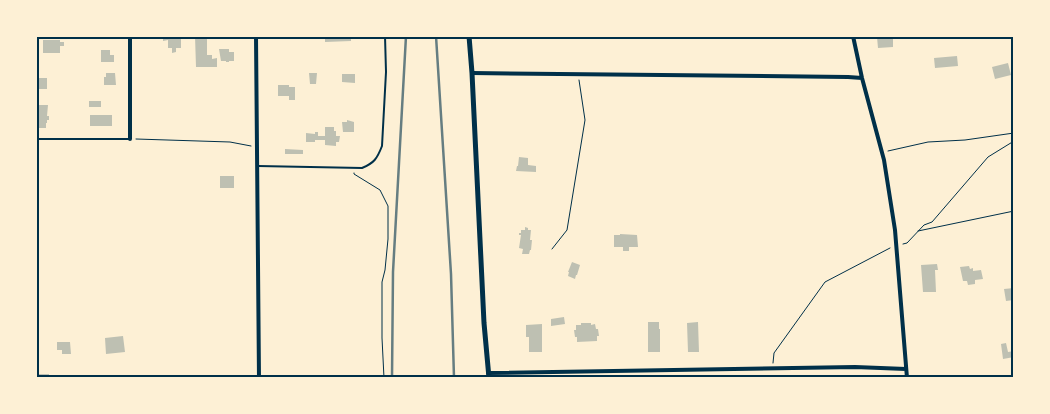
<svg xmlns="http://www.w3.org/2000/svg" width="1050" height="414" font-family="Georgia,serif">
<rect width="100%" height="100%" fill="#fdf0d5"/>
<!-- building -->
<path fill="#bec0b2" d="M 163,36 L 181,36 L 181,48 L 176,48 L 176,52 L 172,53 L 172,48 L 168,48 L 168,40 L 163,41 Z
M 195,36 L 207,36 L 207,55 L 212,55 L 212,59 L 217,58 L 217,67 L 196,67 Z
M 325,36 L 351,36 L 351,41 L 325,42 Z
M 893,36 L 893,47 L 878,48 L 877,37 Z
M 43,40 L 60,40 L 60,42 L 64,42 L 64,46 L 60,46 L 60,53 L 43,53 Z
M 219,49 L 229,49 L 229,52 L 234,52 L 234,61 L 229,61 L 229,62 L 226,62 L 226,61 L 221,61 Z
M 101,50 L 110,50 L 110,55 L 114,55 L 114,62 L 101,62 Z
M 957,56 L 958,66 L 935,68 L 934,58 Z
M 1008,63 L 1011,75 L 995,79 L 992,67 Z
M 106,73 L 115,73 L 116,85 L 104,85 L 104,77 L 106,77 Z
M 309,73 L 317,73 L 316,84 L 310,84 Z
M 342,74 L 355,74 L 355,83 L 342,82 Z
M 36,78 L 47,78 L 47,89 L 36,89 Z
M 278,85 L 289,85 L 289,87 L 295,87 L 295,100 L 289,100 L 289,96 L 278,96 Z
M 89,101 L 101,101 L 101,107 L 89,107 Z
M 36,105 L 48,105 L 47,116 L 49,116 L 49,120 L 47,120 L 47,123 L 46,123 L 46,128 L 37,128 Z
M 90,115 L 112,115 L 112,126 L 90,126 Z
M 347,120 L 354,122 L 354,132 L 343,132 L 342,122 L 347,122 Z
M 325,127 L 334,127 L 334,131 L 336,131 L 336,136 L 340,136 L 339,142 L 336,142 L 336,146 L 325,145 L 325,140 L 315,140 L 315,142 L 306,142 L 306,133 L 315,134 L 315,132 L 318,132 L 318,136 L 325,136 Z
M 285,149 L 303,150 L 303,154 L 285,154 Z
M 519,157 L 528,158 L 528,165 L 536,166 L 536,172 L 516,171 L 517,166 L 518,166 Z
M 220,176 L 234,176 L 234,188 L 220,188 Z
M 525,227 L 528,228 L 528,230 L 531,230 L 530,240 L 532,240 L 531,250 L 530,250 L 529,254 L 522,254 L 523,249 L 519,248 L 521,235 L 519,235 L 519,233 L 521,233 L 521,230 L 525,230 Z
M 620,234 L 637,235 L 638,247 L 629,247 L 629,251 L 623,251 L 623,247 L 614,247 L 614,235 L 620,235 Z
M 572,262 L 580,265 L 577,275 L 576,275 L 575,279 L 568,276 L 569,272 L 568,272 Z
M 937,264 L 938,270 L 935,270 L 936,292 L 923,292 L 921,265 Z
M 969,266 L 970,269 L 973,268 L 973,271 L 981,270 L 983,279 L 975,280 L 975,284 L 968,285 L 967,281 L 963,281 L 960,267 Z
M 1014,288 L 1014,300 L 1006,301 L 1004,289 Z
M 564,317 L 565,324 L 551,326 L 551,319 Z
M 648,322 L 659,322 L 659,329 L 660,329 L 660,352 L 648,352 Z
M 698,322 L 699,352 L 688,352 L 687,323 Z
M 581,323 L 591,323 L 591,325 L 595,324 L 596,329 L 598,329 L 599,336 L 597,336 L 597,341 L 577,342 L 577,337 L 575,337 L 574,330 L 576,330 L 576,325 L 581,325 Z
M 542,324 L 542,352 L 529,352 L 529,337 L 526,337 L 526,325 Z
M 123,336 L 125,352 L 106,354 L 105,338 Z
M 57,342 L 70,342 L 71,354 L 62,354 L 62,350 L 57,350 Z
M 1006,343 L 1008,352 L 1014,351 L 1014,357 L 1003,359 L 1001,344 Z
M 36,374 L 49,374 L 49,378 L 36,378 Z"/>
<g fill="none" stroke-linecap="round" stroke-linejoin="round">
<!-- path -->
<path stroke="#003049" stroke-width="1" d="M 136,139 L 230,142 L 251,146
M 888,151 L 928,142 L 965,140 L 1014,133
M 354,173 L 354,174 L 380,190 L 388,206 L 388,239 L 385,270 L 382,282 L 382,338 L 384,378
M 918,231 L 1014,211
M 903,244 L 907,243 L 924,225 L 932,222 L 988,157 L 1014,141
M 552,249 L 567,230 L 585,120 L 579,80
M 773,363 L 774,353 L 825,282 L 890,248"/>
<!-- service -->
<path stroke="#003049" stroke-width="2" d="M 36,139 L 129,139
M 258,166 L 362,168 C 374,163 377,159 382,146 L 386,72 L 385,36"/>
<!-- minor -->
<path stroke="#003049" stroke-width="4" d="M 256,36 L 259,378
M 853,36 L 862,78 L 884,160 L 895,230 L 907,378
M 1013,36 L 1014,38
M 472,73 L 848,77 L 862,78
M 130,139 L 130,36
M 488,373 L 855,367 L 906,369"/>
<!-- secondary -->
<path stroke="#003049" stroke-width="5" d="M 469,36 L 472,73 L 484,323 L 489,378"/>
<!-- rail -->
<path stroke="#657d81" stroke-width="2.5" d="M 436,36 L 451,274 L 454,378
M 392,378 L 393,272 L 406,36"/>
</g>
<!-- border -->
<rect width="1050" height="414" fill="none" stroke="#fdf0d5" stroke-width="75"/>
<rect x="38" y="38" width="974" height="338" fill="none" stroke="#003049" stroke-width="2"/>
</svg>
